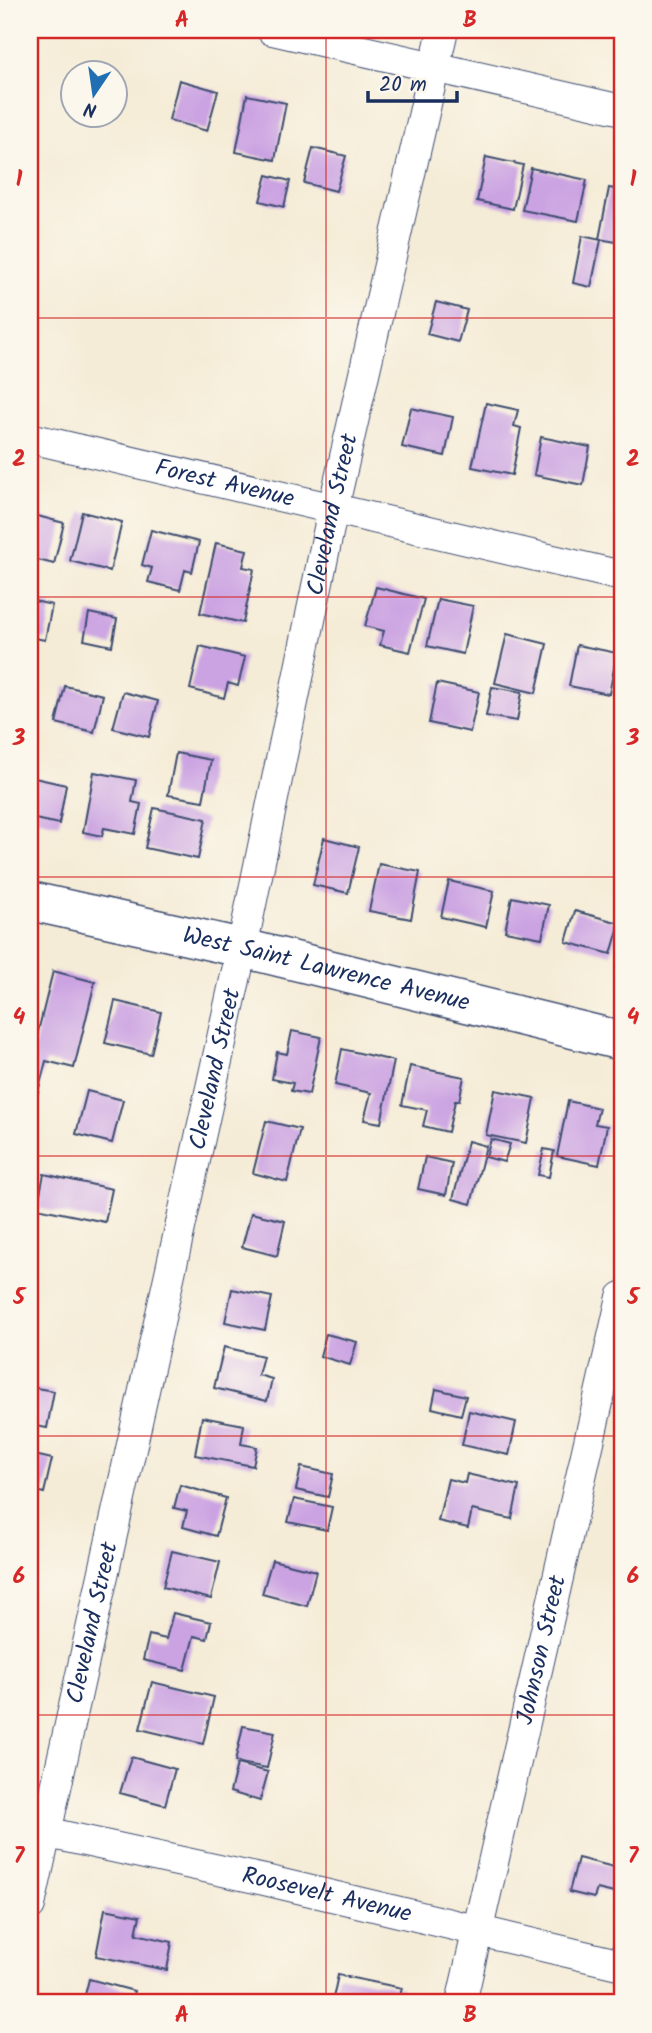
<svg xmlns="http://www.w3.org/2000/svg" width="652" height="2033" font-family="Kalam,sans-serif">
<rect width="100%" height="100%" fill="#fbf7ec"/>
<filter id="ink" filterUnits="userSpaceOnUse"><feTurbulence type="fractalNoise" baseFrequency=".0143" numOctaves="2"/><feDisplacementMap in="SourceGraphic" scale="14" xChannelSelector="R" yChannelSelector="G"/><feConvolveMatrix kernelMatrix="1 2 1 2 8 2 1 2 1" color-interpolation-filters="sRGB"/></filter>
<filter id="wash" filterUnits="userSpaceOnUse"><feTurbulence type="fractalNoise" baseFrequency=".00686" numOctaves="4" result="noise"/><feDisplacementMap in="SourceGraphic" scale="28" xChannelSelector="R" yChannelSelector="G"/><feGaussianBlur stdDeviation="1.57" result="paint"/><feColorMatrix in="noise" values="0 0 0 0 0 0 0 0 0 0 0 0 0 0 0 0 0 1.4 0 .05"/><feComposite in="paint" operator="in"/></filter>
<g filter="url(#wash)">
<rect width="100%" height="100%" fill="#f5ecd7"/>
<g id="blocks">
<!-- building -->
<path fill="#cba3e2" d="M 179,80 L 218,91 L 207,131 L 169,120 Z
M 247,95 L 286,103 L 275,160 L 236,152 Z
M 313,148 L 346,156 L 336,191 L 304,183 Z
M 486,157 L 523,165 L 513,209 L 477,201 Z
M 531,168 L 587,180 L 578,221 L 522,210 Z
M 267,175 L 290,181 L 284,207 L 260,201 Z
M 609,188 L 622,190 L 622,243 L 599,239 Z
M 582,236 L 601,240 L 591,287 L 573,283 Z
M 436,302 L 467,310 L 458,342 L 427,334 Z
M 486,403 L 518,410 L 514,426 L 521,428 L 512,475 L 472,467 Z
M 411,408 L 453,417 L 445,456 L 402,447 Z
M 541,437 L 590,447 L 583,485 L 534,475 Z
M 82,512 L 122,522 L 110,571 L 70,561 Z
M 30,514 L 64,523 L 54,564 L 30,558 Z
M 151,530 L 199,542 L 192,572 L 185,570 L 180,590 L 148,582 L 152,568 L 142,565 Z
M 216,543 L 247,550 L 243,567 L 254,569 L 243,623 L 200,613 Z
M 376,587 L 424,599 L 410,652 L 380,645 L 384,631 L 365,626 Z
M 438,599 L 473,606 L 463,654 L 427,646 Z
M 30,600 L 52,605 L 45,640 L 30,637 Z
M 89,613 L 117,619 L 112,646 L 84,640 Z
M 507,634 L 547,644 L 536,693 L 495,683 Z
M 577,645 L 617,653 L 609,694 L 569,686 Z
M 200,646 L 245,657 L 238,686 L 228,683 L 224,698 L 190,689 Z
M 437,683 L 479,692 L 470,732 L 429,723 Z
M 65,686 L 103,695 L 94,732 L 56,723 Z
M 492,687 L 522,692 L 517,721 L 486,716 Z
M 123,692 L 158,701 L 149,737 L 113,728 Z
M 176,753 L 211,760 L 203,801 L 168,795 Z
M 94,772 L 136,780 L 132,802 L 141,804 L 135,834 L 104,828 L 102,836 L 83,832 Z
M 30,777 L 66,785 L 59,824 L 30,818 Z
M 154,808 L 206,819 L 198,859 L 145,848 Z
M 324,838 L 359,847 L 348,893 L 313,885 Z
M 379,864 L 420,872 L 411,919 L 369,911 Z
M 449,881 L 494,891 L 486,927 L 441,917 Z
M 512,897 L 549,905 L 542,938 L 505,931 Z
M 575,911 L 620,923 L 611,954 L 566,942 Z
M 53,971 L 95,982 L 74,1068 L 46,1061 L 36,1100 L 30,1098 L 30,1064 Z
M 115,1001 L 161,1012 L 151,1054 L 105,1043 Z
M 292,1031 L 321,1037 L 309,1094 L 291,1091 L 293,1083 L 272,1079 L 277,1052 L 287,1054 Z
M 342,1049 L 394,1061 L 381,1123 L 364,1120 L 371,1093 L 335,1085 Z
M 410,1066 L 464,1077 L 459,1101 L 455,1101 L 448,1132 L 423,1126 L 427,1110 L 402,1105 Z
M 495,1090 L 535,1098 L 526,1143 L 486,1135 Z
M 87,1091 L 123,1100 L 112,1143 L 76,1134 Z
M 568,1101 L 599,1108 L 595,1124 L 607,1126 L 599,1165 L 557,1156 Z
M 266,1121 L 300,1129 L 287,1182 L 253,1173 Z
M 491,1139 L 510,1144 L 504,1162 L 486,1157 Z
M 468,1141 L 486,1146 L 471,1204 L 453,1199 Z
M 544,1149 L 554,1151 L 549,1177 L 538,1175 Z
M 425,1157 L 452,1163 L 446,1195 L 418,1189 Z
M 44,1174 L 112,1189 L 105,1222 L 37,1208 Z
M 251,1213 L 285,1221 L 277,1256 L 242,1247 Z
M 232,1289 L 272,1297 L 265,1330 L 225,1322 Z
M 326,1334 L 357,1342 L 350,1365 L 320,1356 Z
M 224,1347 L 263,1356 L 258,1375 L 272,1379 L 267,1401 L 214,1388 Z
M 30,1387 L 54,1391 L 47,1428 L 30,1425 Z
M 436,1389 L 466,1396 L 461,1415 L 432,1408 Z
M 469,1411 L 516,1422 L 509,1455 L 462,1445 Z
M 202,1417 L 244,1425 L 241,1444 L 257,1447 L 253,1466 L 195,1455 Z
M 30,1454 L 52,1459 L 44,1493 L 30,1490 Z
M 301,1467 L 333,1474 L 328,1497 L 296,1490 Z
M 467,1474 L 519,1486 L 512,1519 L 472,1510 L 468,1528 L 438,1521 L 448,1479 L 465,1483 Z
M 180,1485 L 226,1498 L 216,1536 L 183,1527 L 187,1511 L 174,1508 Z
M 294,1499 L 332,1507 L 327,1530 L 288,1522 Z
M 172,1551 L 220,1562 L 211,1599 L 163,1587 Z
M 272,1560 L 316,1571 L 307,1606 L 262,1594 Z
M 173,1613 L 211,1622 L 207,1639 L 194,1636 L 185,1670 L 143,1660 L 149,1635 L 166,1639 Z
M 152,1682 L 214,1697 L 203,1744 L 140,1729 Z
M 243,1726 L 275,1732 L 267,1768 L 235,1762 Z
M 131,1757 L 175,1769 L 165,1805 L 120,1793 Z
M 237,1764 L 268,1772 L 260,1801 L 230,1792 Z
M 578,1858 L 622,1869 L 618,1894 L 597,1889 L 594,1898 L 569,1892 Z
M 105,1909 L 140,1916 L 136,1934 L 172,1942 L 167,1970 L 96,1956 Z
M 338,1975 L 402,1988 L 398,2003 L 332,2003 Z
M 89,1979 L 134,1991 L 131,2003 L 83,2003 Z"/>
</g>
</g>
<g filter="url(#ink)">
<use href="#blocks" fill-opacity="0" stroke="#3c4b70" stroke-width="2"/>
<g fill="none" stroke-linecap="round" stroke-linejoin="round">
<defs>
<g id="minor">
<path d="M 272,30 L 622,110"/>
<path id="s1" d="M 30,438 L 622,576"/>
<path id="s2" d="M 30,1829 L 269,1881 L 622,1965"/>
<path id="s3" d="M 30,1905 L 242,948 L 333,509 L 443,30"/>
<path id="s4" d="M 461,2003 L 622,1297"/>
</g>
<g id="tertiary">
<path id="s5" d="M 30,901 L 242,948 L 622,1041"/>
</g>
</defs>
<!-- minor casing -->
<use href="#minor" stroke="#3c4b70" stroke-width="32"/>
<!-- tertiary casing -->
<use href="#tertiary" stroke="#3c4b70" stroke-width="41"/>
<!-- minor -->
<use href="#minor" stroke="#fff" stroke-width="30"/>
<!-- tertiary -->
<use href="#tertiary" stroke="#fff" stroke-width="38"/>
</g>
</g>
<!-- grid -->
<path fill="none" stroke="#d62828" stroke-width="2" stroke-opacity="0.55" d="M 326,30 L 326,2003M 30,318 L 622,318M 30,597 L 622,597M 30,877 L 622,877M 30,1156 L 622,1156M 30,1436 L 622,1436M 30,1715 L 622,1715"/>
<g text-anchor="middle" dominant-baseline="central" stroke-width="6" stroke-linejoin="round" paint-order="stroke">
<!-- street labels -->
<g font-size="24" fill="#1b2f5e" stroke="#fbf7ec">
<text stroke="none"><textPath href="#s1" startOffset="200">Forest Avenue</textPath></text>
<text stroke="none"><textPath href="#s3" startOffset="1423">Cleveland Street</textPath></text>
<text stroke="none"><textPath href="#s5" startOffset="304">West Saint Lawrence Avenue</textPath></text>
<text stroke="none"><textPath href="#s3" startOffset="856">Cleveland Street</textPath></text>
<text stroke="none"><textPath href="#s3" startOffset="289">Cleveland Street</textPath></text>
<text stroke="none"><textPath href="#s4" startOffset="362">Johnson Street</textPath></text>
<text stroke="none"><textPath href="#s2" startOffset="304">Roosevelt Avenue</textPath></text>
</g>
</g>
<!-- margin -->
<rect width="652" height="2033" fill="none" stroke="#fbf7ec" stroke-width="77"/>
<!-- north arrow -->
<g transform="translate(94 94) rotate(193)"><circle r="33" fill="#fbf7ec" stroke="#a1a7b3" stroke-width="2"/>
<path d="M0-5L12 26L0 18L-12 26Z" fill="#1f6fb2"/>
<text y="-10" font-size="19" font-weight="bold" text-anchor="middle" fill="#1b2f5e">N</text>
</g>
<!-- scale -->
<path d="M368 91v10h89v-10" fill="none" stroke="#1b2f5e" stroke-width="3.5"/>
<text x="379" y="91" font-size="21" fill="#1b2f5e" stroke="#fbf7ec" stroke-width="5" paint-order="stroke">20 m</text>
<rect x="38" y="38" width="576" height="1956" fill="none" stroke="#d62828" stroke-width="2.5"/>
<g font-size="23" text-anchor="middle" font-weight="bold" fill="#d62828">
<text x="182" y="27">A</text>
<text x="470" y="27">B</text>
<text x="19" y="186">1</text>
<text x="633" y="186">1</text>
<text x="19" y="466">2</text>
<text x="633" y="466">2</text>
<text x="19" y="745">3</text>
<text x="633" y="745">3</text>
<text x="19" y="1024">4</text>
<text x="633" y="1024">4</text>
<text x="19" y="1304">5</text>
<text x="633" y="1304">5</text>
<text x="19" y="1583">6</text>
<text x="633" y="1583">6</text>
<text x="19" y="1863">7</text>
<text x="633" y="1863">7</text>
<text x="182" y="2022">A</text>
<text x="470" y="2022">B</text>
</g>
</svg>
